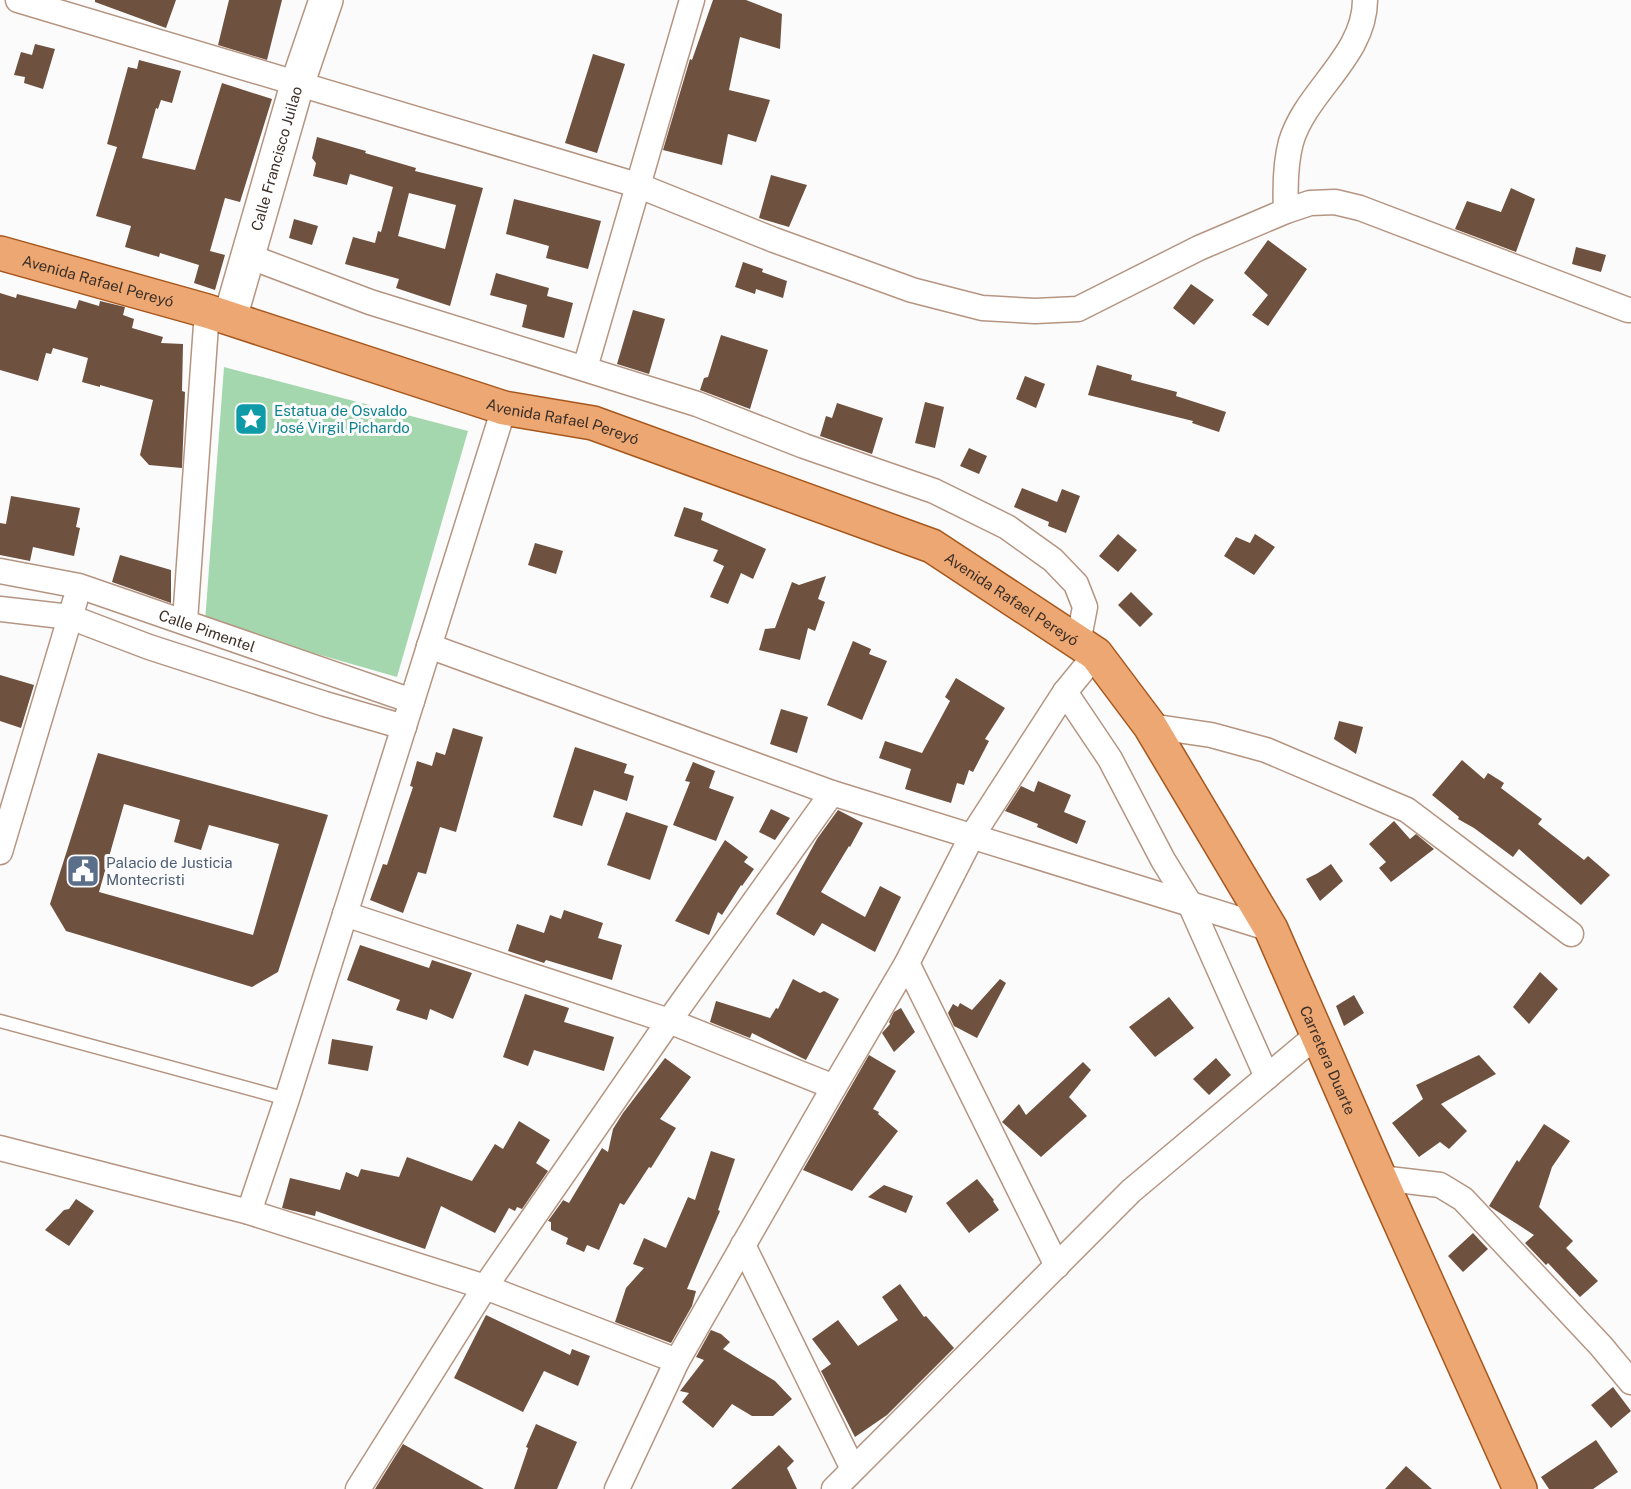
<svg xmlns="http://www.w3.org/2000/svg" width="1631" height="1489" font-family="'Public Sans',sans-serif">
<rect width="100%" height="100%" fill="#fbfbfb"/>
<!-- green -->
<path fill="#a5d7ae" d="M 224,367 L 468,431 L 397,677 L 205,622 Z"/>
<!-- building -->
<path fill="#6e513f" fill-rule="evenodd" d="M 95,0 L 176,0 L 166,28 L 95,2 Z
M 229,0 L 282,0 L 267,60 L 218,45 Z
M 713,0 L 746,0 L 782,14 L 780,49 L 740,37 L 729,90 L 770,100 L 756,142 L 728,134 L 722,165 L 663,150 L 690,59 L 692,60 Z
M 35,44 L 55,49 L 43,89 L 24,83 L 25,77 L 14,75 L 21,52 L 32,55 Z
M 593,54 L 625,64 L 597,153 L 565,143 Z
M 139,60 L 181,71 L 172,103 L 161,100 L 158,109 L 156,108 L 142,158 L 195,170 L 222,83 L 272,99 L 240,202 L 225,198 L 210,251 L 225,255 L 215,290 L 194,283 L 199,265 L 160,253 L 159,257 L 125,247 L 131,226 L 96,216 L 117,147 L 107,144 L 128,67 L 137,69 Z
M 317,137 L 366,151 L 365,153 L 416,168 L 415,171 L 483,188 L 450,306 L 396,288 L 399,279 L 345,264 L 353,237 L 375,243 L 378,231 L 381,232 L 393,187 L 350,174 L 347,185 L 313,176 L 316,163 L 312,158 ZM 409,193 L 456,205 L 445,249 L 398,236 Z
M 771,175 L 807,185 L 789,227 L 759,218 Z
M 1511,188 L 1535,199 L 1516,252 L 1455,229 L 1467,201 L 1501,212 Z
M 514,199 L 601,221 L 588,269 L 546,258 L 549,246 L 506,234 Z
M 294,219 L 318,226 L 312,245 L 289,238 Z
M 1268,240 L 1307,269 L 1268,326 L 1252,315 L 1268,295 L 1244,273 Z
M 1576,247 L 1606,255 L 1601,272 L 1572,264 Z
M 743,262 L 763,269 L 762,272 L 787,281 L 783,298 L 756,289 L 755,294 L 735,287 Z
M 496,273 L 549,288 L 547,296 L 573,303 L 564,338 L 522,327 L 527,305 L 490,295 Z
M 1191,284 L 1214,300 L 1194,325 L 1173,308 Z
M 0,293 L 16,298 L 17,294 L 76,309 L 79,300 L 99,306 L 100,301 L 125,307 L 123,315 L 134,319 L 132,328 L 163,337 L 161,343 L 183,344 L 182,391 L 185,392 L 182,468 L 149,465 L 140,455 L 153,400 L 100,385 L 100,387 L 82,382 L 88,358 L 53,348 L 51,354 L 46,353 L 38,381 L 0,370 Z
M 633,310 L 665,319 L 649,374 L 617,364 Z
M 721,335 L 768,350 L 750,409 L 700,390 L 704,378 L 708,377 Z
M 1097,365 L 1132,375 L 1131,380 L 1177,392 L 1176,396 L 1226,412 L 1219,432 L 1192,423 L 1193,421 L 1088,395 Z
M 1025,376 L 1045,384 L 1036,408 L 1016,399 Z
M 925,402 L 944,407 L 935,448 L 915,443 Z
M 837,403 L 883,418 L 872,454 L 820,436 L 826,416 L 832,418 Z
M 969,448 L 987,456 L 979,474 L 960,466 Z
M 1022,488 L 1057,502 L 1062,489 L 1080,496 L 1066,533 L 1048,526 L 1049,522 L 1014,507 Z
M 11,496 L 80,508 L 76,527 L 80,528 L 74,556 L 33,547 L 30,561 L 0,555 L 0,523 L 6,524 Z
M 684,507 L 703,513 L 701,520 L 766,549 L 753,579 L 741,573 L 728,604 L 710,597 L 724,566 L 713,561 L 718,550 L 674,536 Z
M 1118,534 L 1137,550 L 1118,572 L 1099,556 Z
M 1255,534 L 1275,547 L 1254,575 L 1224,556 L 1236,537 L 1250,543 Z
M 535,543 L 563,551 L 556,574 L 528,565 Z
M 120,555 L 171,570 L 171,603 L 112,582 Z
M 826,576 L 818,599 L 825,602 L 815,631 L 808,628 L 800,660 L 759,650 L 765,629 L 775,628 L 792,582 L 799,585 Z
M 1131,592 L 1153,614 L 1140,627 L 1118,605 Z
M 853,641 L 871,649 L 869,654 L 887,661 L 862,720 L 827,705 Z
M 0,675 L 34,685 L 21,728 L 0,721 Z
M 956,678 L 1005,708 L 985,739 L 989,741 L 973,772 L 969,770 L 964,785 L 957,783 L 951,803 L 905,789 L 911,769 L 879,758 L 885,741 L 922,753 L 950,701 L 945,697 Z
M 781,709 L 808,717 L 797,753 L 770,744 Z
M 1339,721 L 1363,727 L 1356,754 L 1334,739 Z
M 453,728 L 483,737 L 456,832 L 440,827 L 426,874 L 418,872 L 403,913 L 370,900 L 383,864 L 387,865 L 413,787 L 410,786 L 417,761 L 432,766 L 436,752 L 445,755 Z
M 575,747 L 627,764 L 624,773 L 634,776 L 627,801 L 594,790 L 582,826 L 553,817 Z
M 98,753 L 328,815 L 278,972 L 252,987 L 66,931 L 50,904 ZM 124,804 L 180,820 L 174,842 L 201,850 L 209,825 L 279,844 L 253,935 L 99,892 Z
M 1462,760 L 1484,779 L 1488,773 L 1504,783 L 1501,788 L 1542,819 L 1538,824 L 1584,860 L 1588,856 L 1610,875 L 1581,905 L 1519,849 L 1513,857 L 1474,828 L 1458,819 L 1459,817 L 1432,795 Z
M 693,762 L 715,771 L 709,788 L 734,797 L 716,841 L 673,825 L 690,782 L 685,781 Z
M 1038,781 L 1071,795 L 1064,812 L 1086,821 L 1077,844 L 1037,827 L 1038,824 L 1005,811 L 1021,786 L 1034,792 Z
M 771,809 L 790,818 L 775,840 L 759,832 Z
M 838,810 L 863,823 L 850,847 L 849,846 L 821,892 L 865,917 L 880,886 L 901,897 L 875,952 L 822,923 L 814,936 L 776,914 L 817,839 Z
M 626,812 L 668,826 L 650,880 L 607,865 Z
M 1394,821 L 1410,839 L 1416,834 L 1434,849 L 1391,882 L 1379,868 L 1386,862 L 1369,844 Z
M 725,840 L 748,857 L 744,862 L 754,869 L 742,886 L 741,885 L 722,915 L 718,912 L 709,935 L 675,921 Z
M 1331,864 L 1343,881 L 1320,901 L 1306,879 L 1318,873 Z
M 564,910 L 603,923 L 598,938 L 622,945 L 612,980 L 546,960 L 544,963 L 508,951 L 517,924 L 544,933 L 550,915 L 561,919 Z
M 360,945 L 429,968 L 432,960 L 472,973 L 453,1019 L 430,1009 L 427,1020 L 396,1010 L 400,1000 L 347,980 Z
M 1540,972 L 1558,989 L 1529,1024 L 1513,1007 Z
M 793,979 L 820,993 L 824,991 L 839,999 L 806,1060 L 752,1033 L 750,1038 L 710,1022 L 716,1001 L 770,1018 L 776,1008 L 778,1009 Z
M 1000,979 L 1006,983 L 977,1038 L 954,1026 L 948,1013 L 953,1004 L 958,1007 L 960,1003 L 972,1010 Z
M 525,994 L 569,1008 L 564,1022 L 614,1037 L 604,1071 L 534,1050 L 528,1066 L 503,1057 Z
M 1354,995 L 1364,1013 L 1344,1026 L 1336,1006 Z
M 1169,997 L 1194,1028 L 1155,1057 L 1129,1027 Z
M 901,1008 L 915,1032 L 894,1052 L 882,1033 L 890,1024 L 889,1022 L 894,1012 Z
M 332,1039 L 373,1046 L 368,1071 L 328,1064 Z
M 869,1055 L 896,1071 L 873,1109 L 879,1112 L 878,1114 L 898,1131 L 852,1191 L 803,1170 Z
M 1479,1055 L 1496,1074 L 1441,1104 L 1467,1131 L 1449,1149 L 1440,1142 L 1419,1157 L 1392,1123 L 1423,1099 L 1416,1085 Z
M 665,1058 L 691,1077 L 660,1119 L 676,1128 L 651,1168 L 649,1167 L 624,1205 L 620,1203 L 599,1250 L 587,1245 L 584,1252 L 566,1244 L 568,1238 L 551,1230 L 551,1222 L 548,1221 L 564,1199 L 563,1200 L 569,1203 L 602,1148 L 608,1152 L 613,1129 L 623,1113 Z
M 1216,1058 L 1231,1075 L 1209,1095 L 1193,1079 Z
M 1083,1062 L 1091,1070 L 1069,1097 L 1087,1116 L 1041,1157 L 1002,1122 L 1019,1104 L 1026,1115 Z
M 519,1121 L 550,1140 L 536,1163 L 548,1171 L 522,1209 L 517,1207 L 515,1211 L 509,1208 L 495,1233 L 441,1206 L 425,1249 L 316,1211 L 315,1216 L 282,1208 L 290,1178 L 340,1190 L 346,1172 L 358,1177 L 361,1169 L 399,1177 L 407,1157 L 472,1181 L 495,1144 L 503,1149 Z
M 1544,1124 L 1570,1141 L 1552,1167 L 1539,1207 L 1573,1241 L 1566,1248 L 1598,1281 L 1580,1297 L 1548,1263 L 1546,1265 L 1525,1243 L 1534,1235 L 1489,1206 L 1517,1160 L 1519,1162 Z
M 711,1151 L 735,1159 L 718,1210 L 720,1211 L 687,1289 L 696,1291 L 692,1306 L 671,1343 L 615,1322 L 626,1288 L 644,1268 L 633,1264 L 644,1238 L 666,1248 L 688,1197 L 695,1200 Z
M 977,1179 L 994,1200 L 993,1201 L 999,1210 L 969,1233 L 946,1203 Z
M 884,1185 L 913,1196 L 906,1213 L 868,1197 Z
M 76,1199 L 94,1211 L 69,1246 L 45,1230 L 64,1210 L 69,1209 Z
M 1473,1233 L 1488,1249 L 1463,1272 L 1448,1256 Z
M 900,1284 L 924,1317 L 926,1316 L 954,1348 L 887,1415 L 855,1437 L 821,1371 L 831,1364 L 812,1339 L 838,1320 L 858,1346 L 898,1320 L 882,1297 Z
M 486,1315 L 570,1355 L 572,1349 L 590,1356 L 578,1386 L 544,1371 L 523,1412 L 454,1378 Z
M 711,1330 L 721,1334 L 730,1342 L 723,1349 L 775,1381 L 792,1399 L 773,1416 L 752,1416 L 732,1404 L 713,1428 L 682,1402 L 689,1393 L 680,1391 L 704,1360 L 696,1357 Z
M 1613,1387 L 1631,1411 L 1611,1428 L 1591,1405 Z
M 536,1424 L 577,1442 L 557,1489 L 514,1489 L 528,1448 L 526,1447 Z
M 1596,1440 L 1618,1472 L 1593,1489 L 1549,1489 L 1541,1477 Z
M 403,1444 L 484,1489 L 375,1489 Z
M 779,1445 L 794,1461 L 787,1468 L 797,1489 L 731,1489 Z
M 1406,1466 L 1432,1489 L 1385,1489 Z"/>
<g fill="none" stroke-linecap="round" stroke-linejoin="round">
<defs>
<path id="lane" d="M 0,1021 L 287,1099"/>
<g id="street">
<path d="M 18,0 L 637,185 L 774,240 L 912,290 L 982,308 L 1035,311 L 1078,309 L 1199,248 L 1286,211 L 1310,203 L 1335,202 L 1360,208 L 1628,310"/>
<path d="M 1286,211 C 1285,188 1285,164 1291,142 C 1306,91 1365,56 1365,0"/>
<path d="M 248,256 L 370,302 L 697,404 L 804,446 L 934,491 L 1007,527 L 1053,560 L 1076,584 L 1085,607 L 1078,643"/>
<path d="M 585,368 L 692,0"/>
<path id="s1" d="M 0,571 L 79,586 L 412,701"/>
<path d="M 0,609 L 70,617 L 149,647 L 325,704 L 404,727"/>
<path d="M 185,621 L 207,311"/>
<path d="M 429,646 L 832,793 L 1271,929"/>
<path d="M 1065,692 L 1110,759 L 1163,860 L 1190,904 L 1267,1077"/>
<path d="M 1150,726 L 1211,735 L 1266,750 L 1407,810 L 1571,934"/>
<path d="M 0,852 L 75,601"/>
<path d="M 345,914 L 669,1021 L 834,1087"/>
<path d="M 907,963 L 1057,1266"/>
<path d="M 0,1148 L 249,1212 L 485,1287 L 677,1361"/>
<path d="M 1380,1178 L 1440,1185 L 1463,1199 L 1601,1346 L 1631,1382"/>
<path d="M 249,1212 L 287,1099 L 504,408"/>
<path d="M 743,1245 L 853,1469"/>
<path d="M 358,1489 L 485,1287 L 669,1021 L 832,793"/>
<path d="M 617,1489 L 677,1361 L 834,1087 L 907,963 L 972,836 L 1065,692 L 1096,654"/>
<path d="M 834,1489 L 1131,1191 L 1317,1035"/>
</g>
<g id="secondary">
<path id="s2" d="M 230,318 L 297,85 L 326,0"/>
</g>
<g id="primary">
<path id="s3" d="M 0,253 L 207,311 L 504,408 L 593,423 L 932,546 L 1096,654 L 1150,726 L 1271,929 L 1380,1178 L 1520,1489"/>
</g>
</defs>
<!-- lane casing -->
<use href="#lane" stroke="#b59581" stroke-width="15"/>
<!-- street casing -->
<use href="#street" stroke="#b59581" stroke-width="27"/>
<!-- secondary casing -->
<use href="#secondary" stroke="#b59581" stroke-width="36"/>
<!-- primary casing -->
<use href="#primary" stroke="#a7571c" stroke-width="36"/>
<!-- lane -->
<use href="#lane" stroke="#fff" stroke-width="12"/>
<!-- street -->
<use href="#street" stroke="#fff" stroke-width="24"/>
<!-- secondary -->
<use href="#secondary" stroke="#fff" stroke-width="33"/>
<!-- primary -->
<use href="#primary" stroke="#eca773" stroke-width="33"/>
</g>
<!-- icons -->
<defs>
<symbol id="sight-square" viewBox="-11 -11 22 22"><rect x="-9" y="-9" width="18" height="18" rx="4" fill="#0f9aa8" stroke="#fbfbfb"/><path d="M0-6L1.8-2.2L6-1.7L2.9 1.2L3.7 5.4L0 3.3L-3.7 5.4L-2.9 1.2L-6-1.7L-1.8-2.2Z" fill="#fff"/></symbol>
<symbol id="civic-square" viewBox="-11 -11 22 22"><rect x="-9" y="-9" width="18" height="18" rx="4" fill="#5c6f8a" stroke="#fbfbfb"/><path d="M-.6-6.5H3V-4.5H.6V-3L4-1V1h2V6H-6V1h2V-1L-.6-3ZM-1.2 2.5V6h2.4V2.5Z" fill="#fff"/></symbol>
</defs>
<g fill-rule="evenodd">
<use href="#sight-square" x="232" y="400" width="38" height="38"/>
<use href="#civic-square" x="64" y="852" width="38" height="38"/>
</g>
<g text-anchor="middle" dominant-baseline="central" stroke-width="6" stroke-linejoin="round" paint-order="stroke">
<!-- street labels -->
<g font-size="15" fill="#3c2f27" stroke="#fbfbfb">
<text stroke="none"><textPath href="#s2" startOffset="166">Calle Francisco Juilao</textPath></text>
<text stroke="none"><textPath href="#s3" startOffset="102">Avenida Rafael Pereyó</textPath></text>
<text stroke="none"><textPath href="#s3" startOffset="588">Avenida Rafael Pereyó</textPath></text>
<text stroke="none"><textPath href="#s3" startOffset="1074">Avenida Rafael Pereyó</textPath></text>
<text stroke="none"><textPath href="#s1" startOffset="216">Calle Pimentel</textPath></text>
<text stroke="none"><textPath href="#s3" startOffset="1644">Carretera Duarte</textPath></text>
</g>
<!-- culture labels -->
<g font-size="15" fill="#0d838f" stroke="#fbfbfb" text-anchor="start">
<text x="274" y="410">Estatua de Osvaldo<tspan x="274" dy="17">José Virgil Pichardo</tspan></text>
</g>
<!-- service labels -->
<g font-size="15" fill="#4e5e75" stroke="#fbfbfb" text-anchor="start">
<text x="106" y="862">Palacio de Justicia<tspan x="106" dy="17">Montecristi</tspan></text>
</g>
</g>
</svg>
